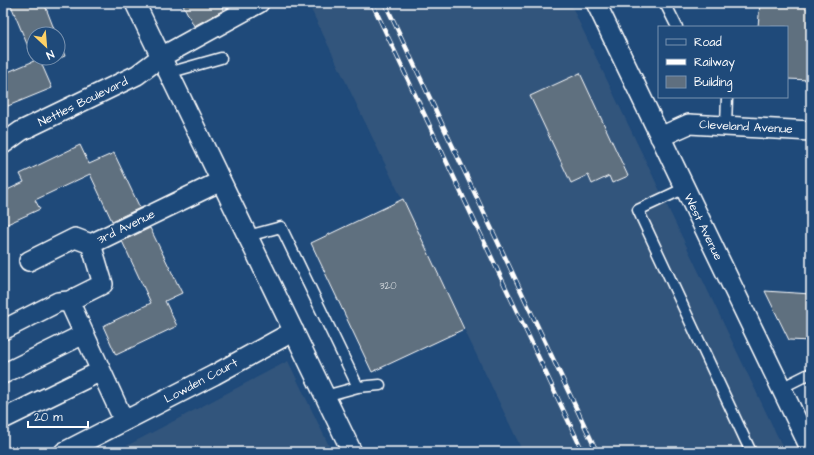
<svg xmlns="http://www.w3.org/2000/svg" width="814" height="455" font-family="'Architects Daughter',sans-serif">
<rect width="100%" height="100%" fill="#1f4a7a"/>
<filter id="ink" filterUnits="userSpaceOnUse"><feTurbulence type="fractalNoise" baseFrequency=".025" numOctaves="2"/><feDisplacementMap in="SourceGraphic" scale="8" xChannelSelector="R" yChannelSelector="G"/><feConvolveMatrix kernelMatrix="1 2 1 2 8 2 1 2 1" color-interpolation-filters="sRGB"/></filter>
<g filter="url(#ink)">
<!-- built -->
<path fill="#32557c" d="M 308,3 L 570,3 L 785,452 L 523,452 Z
M 288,361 L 332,452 L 115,452 Z"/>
<!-- building -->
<path fill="#5f6f7f" stroke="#fff" d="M 10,3 L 44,3 L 56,34 L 34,34 L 34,58 L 58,58 L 58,38 L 65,56 L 42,65 L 52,88 L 3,108 L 3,74 L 34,61 Z
M 182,3 L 220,3 L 224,10 L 194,26 Z
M 760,3 L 811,3 L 811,80 L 787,79 L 787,27 L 758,27 Z
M 580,73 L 628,176 L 612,183 L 609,176 L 592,184 L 588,175 L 571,183 L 530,96 Z
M 80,145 L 89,164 L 114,153 L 140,208 L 112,221 L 90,174 L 35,200 L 40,209 L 3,226 L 3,192 L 24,182 L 20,174 Z
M 403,199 L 464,329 L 372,372 L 311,243 Z
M 150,228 L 153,234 L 182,293 L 165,301 L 177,326 L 116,355 L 103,326 L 151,303 L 122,241 Z
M 765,291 L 811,294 L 811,341 L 789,340 Z"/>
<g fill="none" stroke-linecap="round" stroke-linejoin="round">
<defs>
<path id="lane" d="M 665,3 L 677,27
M 168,73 L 221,58
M 726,126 L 727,97
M 685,188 L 638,210 L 751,452
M 248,236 L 281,227 L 358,387
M 781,388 L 811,373
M 325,396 L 358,387 L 380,385"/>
<path id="street" d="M 135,3 L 352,452
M 596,3 L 811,450
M 660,137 L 689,124 L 811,131
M 3,144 L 21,131 L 137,75 L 161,57 L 259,3
M 29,261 L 75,238 L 91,244
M 3,330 L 58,302 L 69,301
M 3,374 L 84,334
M 3,419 L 101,371
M 124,421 L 69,301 L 103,284 L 91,244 L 221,181
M 64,452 L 214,375 L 294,331"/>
</defs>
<!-- lane casing -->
<use href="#lane" stroke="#fff" stroke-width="13"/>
<!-- street casing -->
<use href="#street" stroke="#fff" stroke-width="22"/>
<!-- lane -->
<use href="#lane" stroke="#1f4a7a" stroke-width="10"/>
<!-- street -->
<use href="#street" stroke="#1f4a7a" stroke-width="19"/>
<defs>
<path id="rail" d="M 372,3 L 583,452
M 385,3 L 597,452"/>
</defs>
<!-- rail casing -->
<use href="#rail" stroke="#fff" stroke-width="4.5"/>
<!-- rail -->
<use href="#rail" stroke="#1f4a7a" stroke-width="3" stroke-dasharray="9" stroke-linecap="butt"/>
</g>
</g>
<g text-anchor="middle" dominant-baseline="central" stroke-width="3.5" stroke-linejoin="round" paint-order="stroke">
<!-- number labels -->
<g font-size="10" fill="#d7dbdf">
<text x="388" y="286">320</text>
</g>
<!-- street labels -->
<g font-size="12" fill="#fff" stroke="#1f4a7a">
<text transform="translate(83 102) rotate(-26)">Nettles Boulevard</text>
<text transform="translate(746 127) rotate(3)">Cleveland Avenue</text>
<text transform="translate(126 227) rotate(-26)">3rd Avenue</text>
<text transform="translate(703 227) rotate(64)">West Avenue</text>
<text transform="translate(201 381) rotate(-28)">Lowden Court</text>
</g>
</g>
<!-- margin -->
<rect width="814" height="455" fill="none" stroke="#1f4a7a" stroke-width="16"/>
<rect x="8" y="8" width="798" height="439" fill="none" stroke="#fff" stroke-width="1.5" filter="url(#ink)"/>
<!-- legend -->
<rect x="658" y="26" width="130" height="72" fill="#1f4a7a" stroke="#7992af"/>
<rect x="666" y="39" width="20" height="6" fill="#1f4a7a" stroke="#7992af"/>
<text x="694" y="46" font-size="12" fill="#ffffff">Road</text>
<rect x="666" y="59" width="20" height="6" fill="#ffffff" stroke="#7992af"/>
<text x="694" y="66" font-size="12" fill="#ffffff">Railway</text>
<rect x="666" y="76" width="20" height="12" fill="#5f6f7f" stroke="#7992af"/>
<text x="694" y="86" font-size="12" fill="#ffffff">Building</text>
<!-- north arrow -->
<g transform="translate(46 46) rotate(154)"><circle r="19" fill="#1f4a7a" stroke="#7992af"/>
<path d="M0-3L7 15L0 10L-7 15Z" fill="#ffd166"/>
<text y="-6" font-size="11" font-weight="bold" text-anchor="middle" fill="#ffffff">N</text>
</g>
<!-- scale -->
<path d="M28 421v6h60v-6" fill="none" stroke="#ffffff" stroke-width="2"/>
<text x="34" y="421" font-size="12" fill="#ffffff" stroke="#1f4a7a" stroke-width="3" paint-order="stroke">20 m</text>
</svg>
